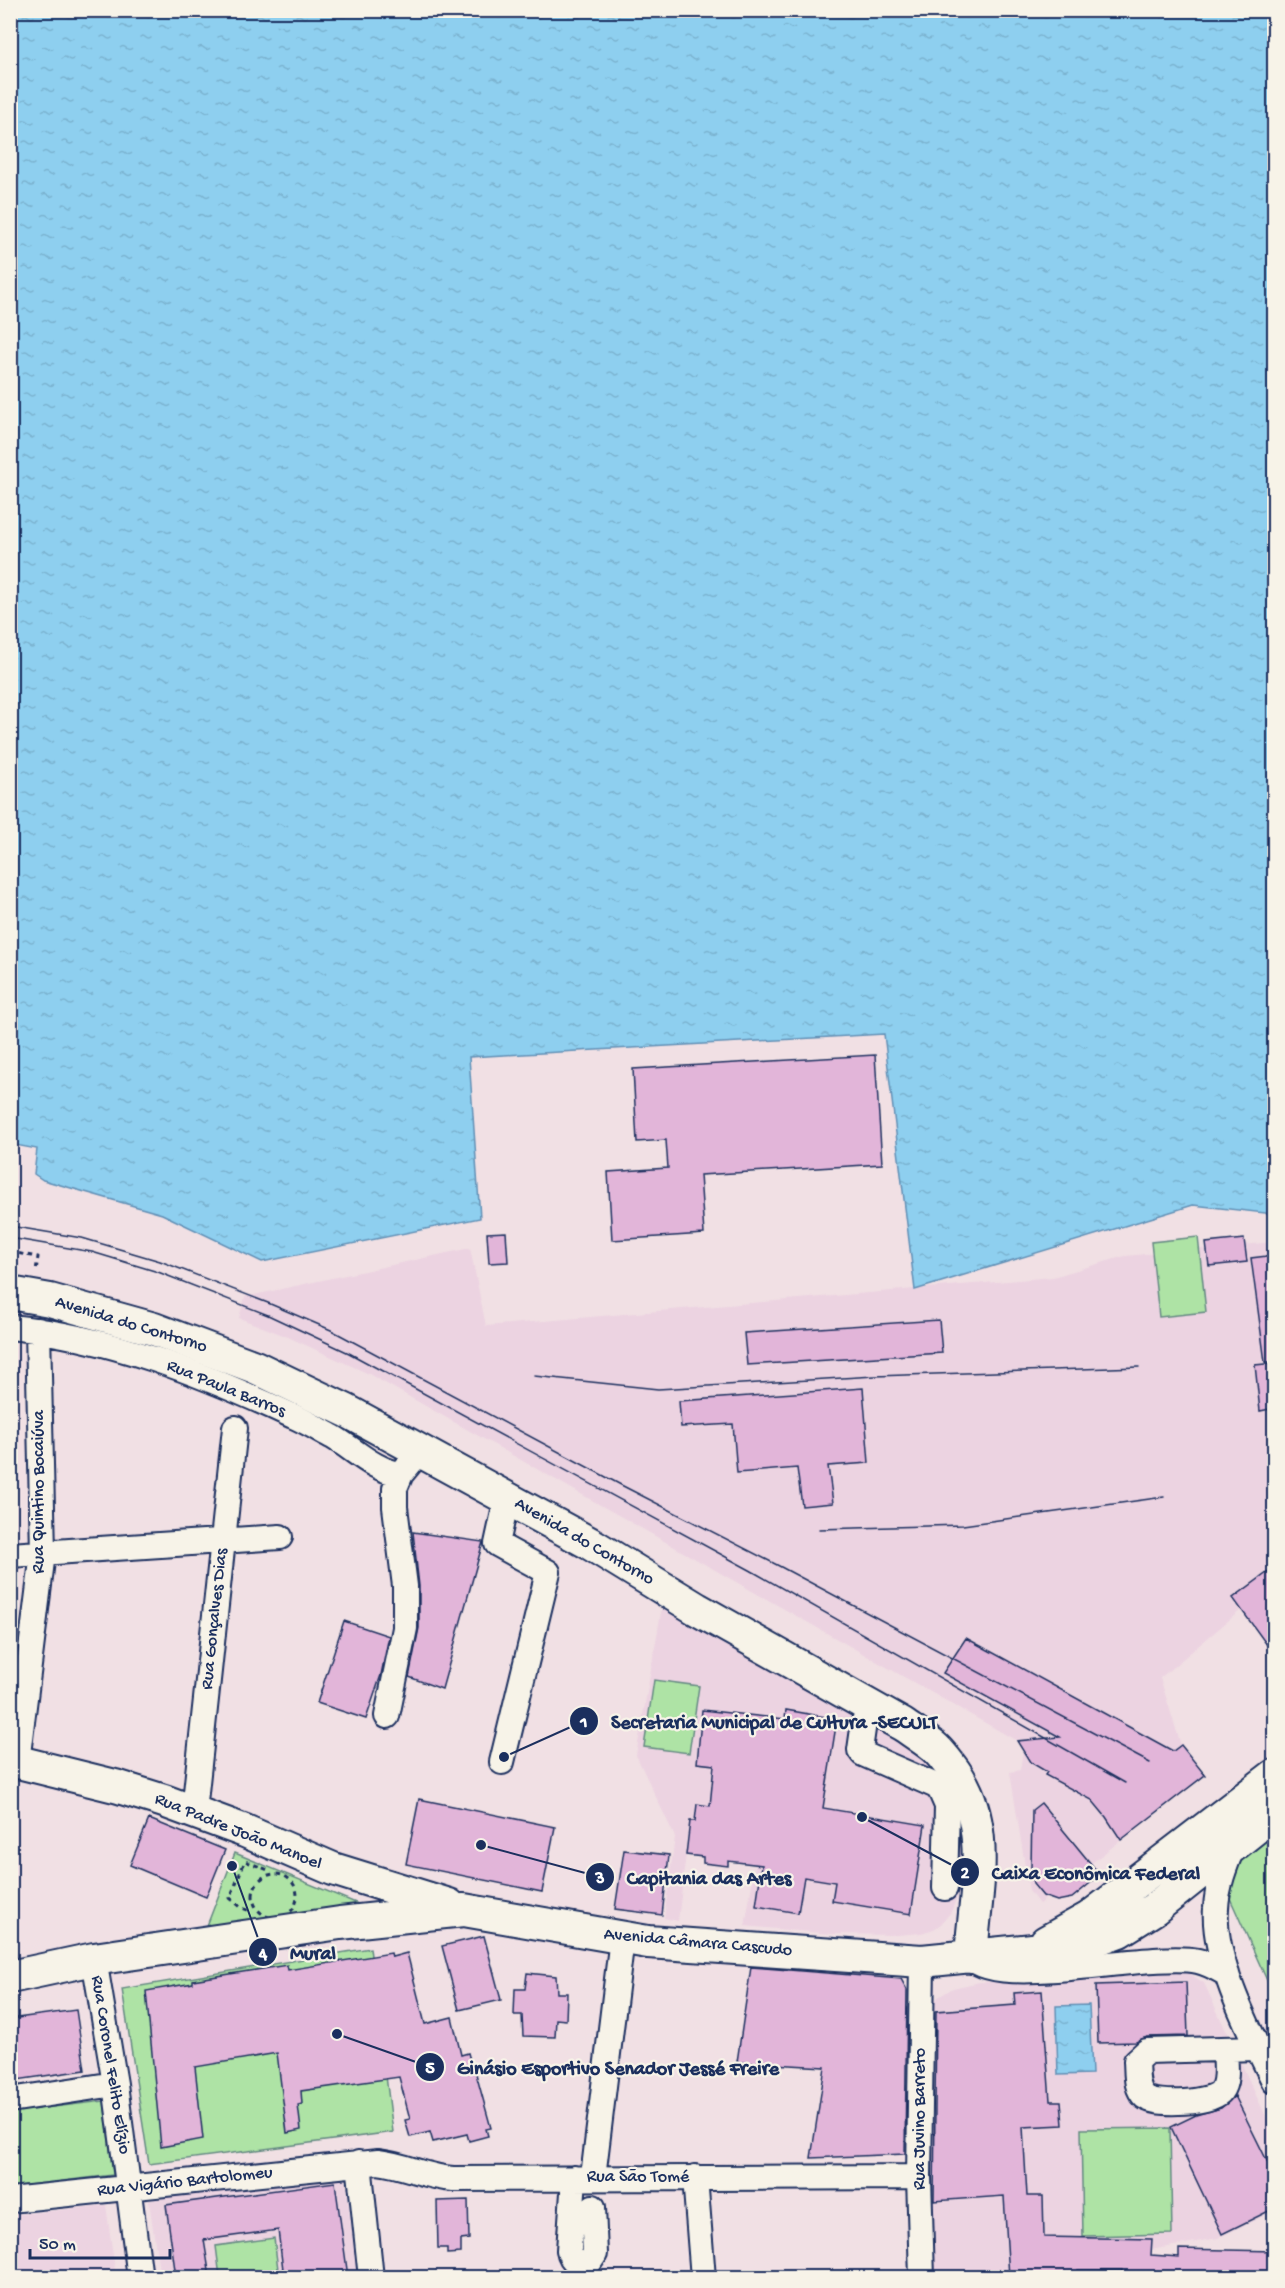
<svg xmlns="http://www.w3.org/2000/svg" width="1285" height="2288" font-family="'Gochi Hand',sans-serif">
<defs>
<pattern id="water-ripples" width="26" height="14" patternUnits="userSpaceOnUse" patternTransform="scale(1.5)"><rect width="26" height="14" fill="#8ecfef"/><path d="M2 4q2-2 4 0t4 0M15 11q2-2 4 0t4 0" fill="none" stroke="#7ab2cf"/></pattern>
</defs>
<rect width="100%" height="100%" fill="#f1e0e4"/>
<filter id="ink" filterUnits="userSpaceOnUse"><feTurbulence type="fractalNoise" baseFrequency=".0167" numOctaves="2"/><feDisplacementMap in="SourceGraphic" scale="12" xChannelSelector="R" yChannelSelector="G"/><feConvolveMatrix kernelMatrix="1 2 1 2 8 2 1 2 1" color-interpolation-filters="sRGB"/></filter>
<g filter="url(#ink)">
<!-- built -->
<path fill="#ecd3e1" d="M 1274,1242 L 1274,1567 L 1233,1598 L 1241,1610 L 1160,1678 L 1181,1745 L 1205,1775 L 1039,1904 L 1029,1891 L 1010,1772 L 1020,1770 L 1023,1751 L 1017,1741 L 369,1374 L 288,1337 L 239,1318 L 245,1297 L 470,1248 L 486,1326 L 1053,1277 L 1125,1256 Z
M 662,1607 L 787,1679 L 852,1711 L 936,1760 L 964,1829 L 958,1894 L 951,1912 L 941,1924 L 934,1929 L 921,1933 L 897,1935 L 832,1934 L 745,1926 L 765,1805 L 754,1811 L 697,1805 L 695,1821 L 690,1821 L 678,1921 L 664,1918 L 675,1837 L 636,1755 Z
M 1187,1972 L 1204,1983 L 1274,2134 L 1274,2211 L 1218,2238 L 1151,2250 L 1150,2277 L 933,2277 L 933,2201 L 925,2011 L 937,1998 L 953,1988 L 980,1982 Z
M 345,2173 L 357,2277 L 160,2277 L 149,2200 Z
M 106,2205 L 116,2277 L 11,2277 L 11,2215 Z"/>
<!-- park -->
<path fill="#aee3a5" stroke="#648982" stroke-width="1.5" d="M 1198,1237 L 1206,1312 L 1159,1317 L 1151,1242 Z
M 654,1680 L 699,1686 L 689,1753 L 644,1747 Z
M 1274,1831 L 1274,1996 L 1229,1896 L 1232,1868 L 1252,1848 Z
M 235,1853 L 363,1906 L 203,1936 Z
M 370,1948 L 393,2132 L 149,2164 L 122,1989 Z
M 104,2101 L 113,2175 L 11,2187 L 11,2112 Z
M 1170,2128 L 1172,2234 L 1083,2236 L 1081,2129 Z
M 274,2238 L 279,2277 L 220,2277 L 216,2246 Z"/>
<!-- water -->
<path fill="url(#water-ripples)" stroke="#608fb5" stroke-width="1.5" d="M 10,11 L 1274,11 L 1274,1214 L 1193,1205 L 915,1290 L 884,1034 L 469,1057 L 480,1218 L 262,1262 L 162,1214 L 43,1180 L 34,1174 L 37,1149 L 10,1144 Z
M 1089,2005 L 1092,2074 L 1058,2075 L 1056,2006 Z"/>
<!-- building -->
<path fill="#e2b5d9" stroke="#1b2f5e" stroke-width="1.5" d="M 875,1055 L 882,1164 L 700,1175 L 704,1234 L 612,1240 L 608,1172 L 668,1168 L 666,1140 L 637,1142 L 633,1069 Z
M 506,1232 L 508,1262 L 489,1263 L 487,1233 Z
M 1244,1239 L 1247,1262 L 1209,1266 L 1206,1243 Z
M 1275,1255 L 1275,1362 L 1265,1362 L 1251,1258 Z
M 939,1320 L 942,1353 L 747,1365 L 744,1333 Z
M 1275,1363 L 1275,1408 L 1260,1411 L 1255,1365 Z
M 863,1388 L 869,1463 L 828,1466 L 833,1503 L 802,1506 L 797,1468 L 737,1473 L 733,1424 L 681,1427 L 679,1401 Z
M 413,1532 L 483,1542 L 442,1689 L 409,1677 L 419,1628 L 419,1586 Z
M 1275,1567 L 1275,1656 L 1233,1598 Z
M 344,1621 L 389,1636 L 381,1675 L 366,1719 L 317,1703 Z
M 966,1638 L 1173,1751 L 1181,1745 L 1205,1775 L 1121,1840 L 1106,1817 L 1092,1800 L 1045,1775 L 1047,1772 L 1030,1762 L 1017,1741 L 1060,1737 L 943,1673 Z
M 702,1710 L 785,1719 L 786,1710 L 837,1719 L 823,1808 L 925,1825 L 911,1914 L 832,1901 L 835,1882 L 804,1877 L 798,1913 L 756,1906 L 762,1865 L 728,1861 L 728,1866 L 703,1863 L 703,1857 L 686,1855 L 690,1821 L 695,1821 L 697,1804 L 710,1806 L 714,1765 L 697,1763 Z
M 419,1799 L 555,1827 L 542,1892 L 406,1864 Z
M 1041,1803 L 1100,1875 L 1072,1898 L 1057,1901 L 1043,1896 L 1033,1884 L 1031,1867 L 1032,1810 Z
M 149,1819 L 225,1850 L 206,1897 L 130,1865 Z
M 624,1850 L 669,1855 L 662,1915 L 615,1909 Z
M 484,1936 L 501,2000 L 459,2010 L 442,1946 Z
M 391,1953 L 392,1957 L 407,1953 L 425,2024 L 452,2017 L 461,2055 L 468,2053 L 473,2071 L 475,2070 L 491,2128 L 486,2129 L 488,2136 L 469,2141 L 467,2134 L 433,2142 L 430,2132 L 410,2137 L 405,2120 L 410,2119 L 399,2077 L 301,2091 L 302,2104 L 298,2105 L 301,2130 L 287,2133 L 277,2053 L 195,2067 L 203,2139 L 161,2147 L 146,1991 L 193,1983 L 193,1980 L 287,1965 L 288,1970 Z
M 751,1967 L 901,1979 L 907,1990 L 905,2154 L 811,2158 L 825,2067 L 737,2062 Z
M 527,1973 L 556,1976 L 557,1993 L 567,1993 L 566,2020 L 556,2019 L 555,2037 L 523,2036 L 522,2015 L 514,2015 L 515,1989 L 525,1989 Z
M 1186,1982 L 1188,2036 L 1147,2037 L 1136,2042 L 1098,2043 L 1096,1985 Z
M 1042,1991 L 1050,2101 L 1061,2101 L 1063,2125 L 1023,2127 L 1027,2196 L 1043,2196 L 1044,2237 L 1152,2239 L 1151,2255 L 1179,2257 L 1179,2249 L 1275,2251 L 1275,2277 L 1121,2277 L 1122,2270 L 1078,2270 L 1078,2277 L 1009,2277 L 1004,2196 L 934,2201 L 936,2011 L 1015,2005 L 1014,1993 Z
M 76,2010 L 85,2070 L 10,2081 L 10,2019 Z
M 1235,2096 L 1275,2177 L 1275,2208 L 1222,2234 L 1171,2127 L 1196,2115 L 1221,2108 Z
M 335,2182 L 348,2277 L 284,2277 L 278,2230 L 204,2240 L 210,2277 L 176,2277 L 166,2205 Z
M 468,2200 L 469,2239 L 461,2240 L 461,2253 L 447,2254 L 447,2248 L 438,2248 L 437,2201 Z"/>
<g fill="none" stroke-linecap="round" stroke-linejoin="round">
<defs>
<path id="minor" d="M 10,1327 C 110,1337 203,1374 293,1416 C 307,1422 320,1430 333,1437 C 355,1450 375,1471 401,1474
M 10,1555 L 280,1537
M 870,1707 L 864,1722 L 860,1750 L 863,1754 L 936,1786 L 940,1790 L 947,1806 L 945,1888
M 387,1716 L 405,1628 L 405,1586 L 395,1507 L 395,1488 L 401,1474 L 411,1462
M 17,1762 L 43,1553 L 38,1330
M 502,1762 L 548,1572 L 497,1544 L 507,1498
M 194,1811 L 235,1428
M 1233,1846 C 1225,1866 1217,1886 1216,1908 C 1212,1960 1251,2034 1274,2081
M 972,1958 C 999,1989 1150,1951 1198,1961 C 1208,1963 1218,1969 1227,1974
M 94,1959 L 115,2084 L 140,2278
M 922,1961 L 919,2177 L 922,2278
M 1225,2049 C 1225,2062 1229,2080 1221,2091 C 1213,2103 1157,2106 1145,2097 C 1135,2088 1137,2073 1136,2061 L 1147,2051 L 1258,2048
M 10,2100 L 115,2084
M 359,2163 L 371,2278
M 593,2177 L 622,1938
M 695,2177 L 703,2278
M 574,2178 L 569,2250 C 571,2261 578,2265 589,2263 L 595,2254 L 593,2207
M 10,2200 L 378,2162 C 405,2165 426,2177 453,2179 L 919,2177"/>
<path id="major" d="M 10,1293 L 50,1300 L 154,1329 L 255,1367 L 347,1411 L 591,1544 L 697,1609 L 903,1725 C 913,1732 924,1739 934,1747 C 940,1752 944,1758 949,1764 C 995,1821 975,1890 971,1957
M 10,1760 L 119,1787 L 164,1801 L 245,1831 L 333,1869 L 449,1905
M 1046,1942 L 1089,1918 L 1274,1776
M 10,1977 L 94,1959 L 340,1923 L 464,1910 L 648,1942 L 922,1961 L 1081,1945 L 1119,1931 L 1154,1909 L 1274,1813"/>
</defs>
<!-- minor casing -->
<use href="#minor" stroke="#1b2f5e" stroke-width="28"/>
<!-- major casing -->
<use href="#major" stroke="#1b2f5e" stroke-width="36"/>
<!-- path -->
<path stroke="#1b2f5e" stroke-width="3" stroke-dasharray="4.5 4.5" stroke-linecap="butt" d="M 10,1252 L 38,1257 L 36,1271
M253 1896a22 22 0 1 1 44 0a22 22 0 1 1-44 0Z
M 248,1910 L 242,1908 L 230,1898 L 245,1861 L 268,1870"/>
<!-- minor -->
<use href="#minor" stroke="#f7f3e8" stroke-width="24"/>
<!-- major -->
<use href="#major" stroke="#f7f3e8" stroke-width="32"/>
<!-- tram -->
<path stroke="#1b2f5e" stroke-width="1.5" d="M 10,1226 L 82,1238 L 160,1261 L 268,1303 L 331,1330 L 621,1485 L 781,1567 L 1150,1763
M 10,1238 L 92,1252 L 158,1272 L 268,1315 L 349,1353 L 750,1570 L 1125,1783
M 534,1376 L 658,1389 L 875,1376 L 1139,1367
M 819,1529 L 963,1525 L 1164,1497"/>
</g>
</g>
<g text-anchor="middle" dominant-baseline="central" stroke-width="4.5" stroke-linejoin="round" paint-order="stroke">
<!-- street labels -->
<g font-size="18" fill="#1b2f5e" stroke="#f7f3e8">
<text transform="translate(131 1325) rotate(17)">Avenida do Contorno</text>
<text transform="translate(226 1389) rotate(22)">Rua Paula Barros</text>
<text transform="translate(39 1492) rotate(-90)">Rua Quintino Bocaiúva</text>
<text transform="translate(584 1542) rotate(30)">Avenida do Contorno</text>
<text transform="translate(215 1619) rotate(-84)">Rua Gonçalves Dias</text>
<text transform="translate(238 1832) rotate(22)">Rua Padre João Manoel</text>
<text transform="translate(698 1943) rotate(5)">Avenida Câmara Cascudo</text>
<text transform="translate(110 2065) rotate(81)">Rua Coronel Felito Elízio</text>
<text transform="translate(920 2119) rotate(-90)">Rua Juvino Barreto</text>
<text x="638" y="2177">Rua São Tomé</text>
<text transform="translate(185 2182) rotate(-6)">Rua Vigário Bartolomeu</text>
</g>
</g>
<!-- callouts -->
<path fill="none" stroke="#1b2f5e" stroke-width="2" d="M504 1757L584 1721M862 1817L965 1872M481 1845L600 1877M232 1866L263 1952M337 2034L430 2067"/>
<g fill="#1b2f5e" stroke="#f7f3e8" stroke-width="2">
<circle cx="504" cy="1757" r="6"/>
<circle cx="862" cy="1817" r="6"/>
<circle cx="481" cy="1845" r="6"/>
<circle cx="232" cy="1866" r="6"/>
<circle cx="337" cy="2034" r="6"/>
<circle cx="584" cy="1721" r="15"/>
<circle cx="965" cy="1872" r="15"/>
<circle cx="600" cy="1877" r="15"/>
<circle cx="263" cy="1952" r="15"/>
<circle cx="430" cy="2067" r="15"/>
</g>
<g font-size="18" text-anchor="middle" font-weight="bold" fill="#fff">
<text x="584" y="1727">1</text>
<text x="965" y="1878">2</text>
<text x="600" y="1883">3</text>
<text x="263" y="1959">4</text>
<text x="430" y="2073">5</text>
</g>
<g font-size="20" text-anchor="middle" font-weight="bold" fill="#1b2f5e" stroke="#f7f3e8" stroke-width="4.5" stroke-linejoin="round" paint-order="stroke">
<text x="774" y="1728">Secretaria Municipal de Cultura -SECULT</text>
<text x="1096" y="1879">Caixa Econômica Federal</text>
<text x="709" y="1884">Capitania das Artes</text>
<text x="313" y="1959">Mural</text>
<text x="618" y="2074">Ginásio Esportivo Senador Jessé Freire</text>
</g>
<!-- margin -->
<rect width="1285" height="2288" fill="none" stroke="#f7f3e8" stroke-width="36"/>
<rect x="18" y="18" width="1249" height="2252" fill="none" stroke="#1b2f5e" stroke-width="2" filter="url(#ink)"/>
<!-- scale -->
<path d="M30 2249v9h140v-9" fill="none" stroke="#1b2f5e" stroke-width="3"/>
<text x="39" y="2249" font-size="18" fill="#1b2f5e" stroke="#f7f3e8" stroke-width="4.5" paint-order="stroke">50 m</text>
</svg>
